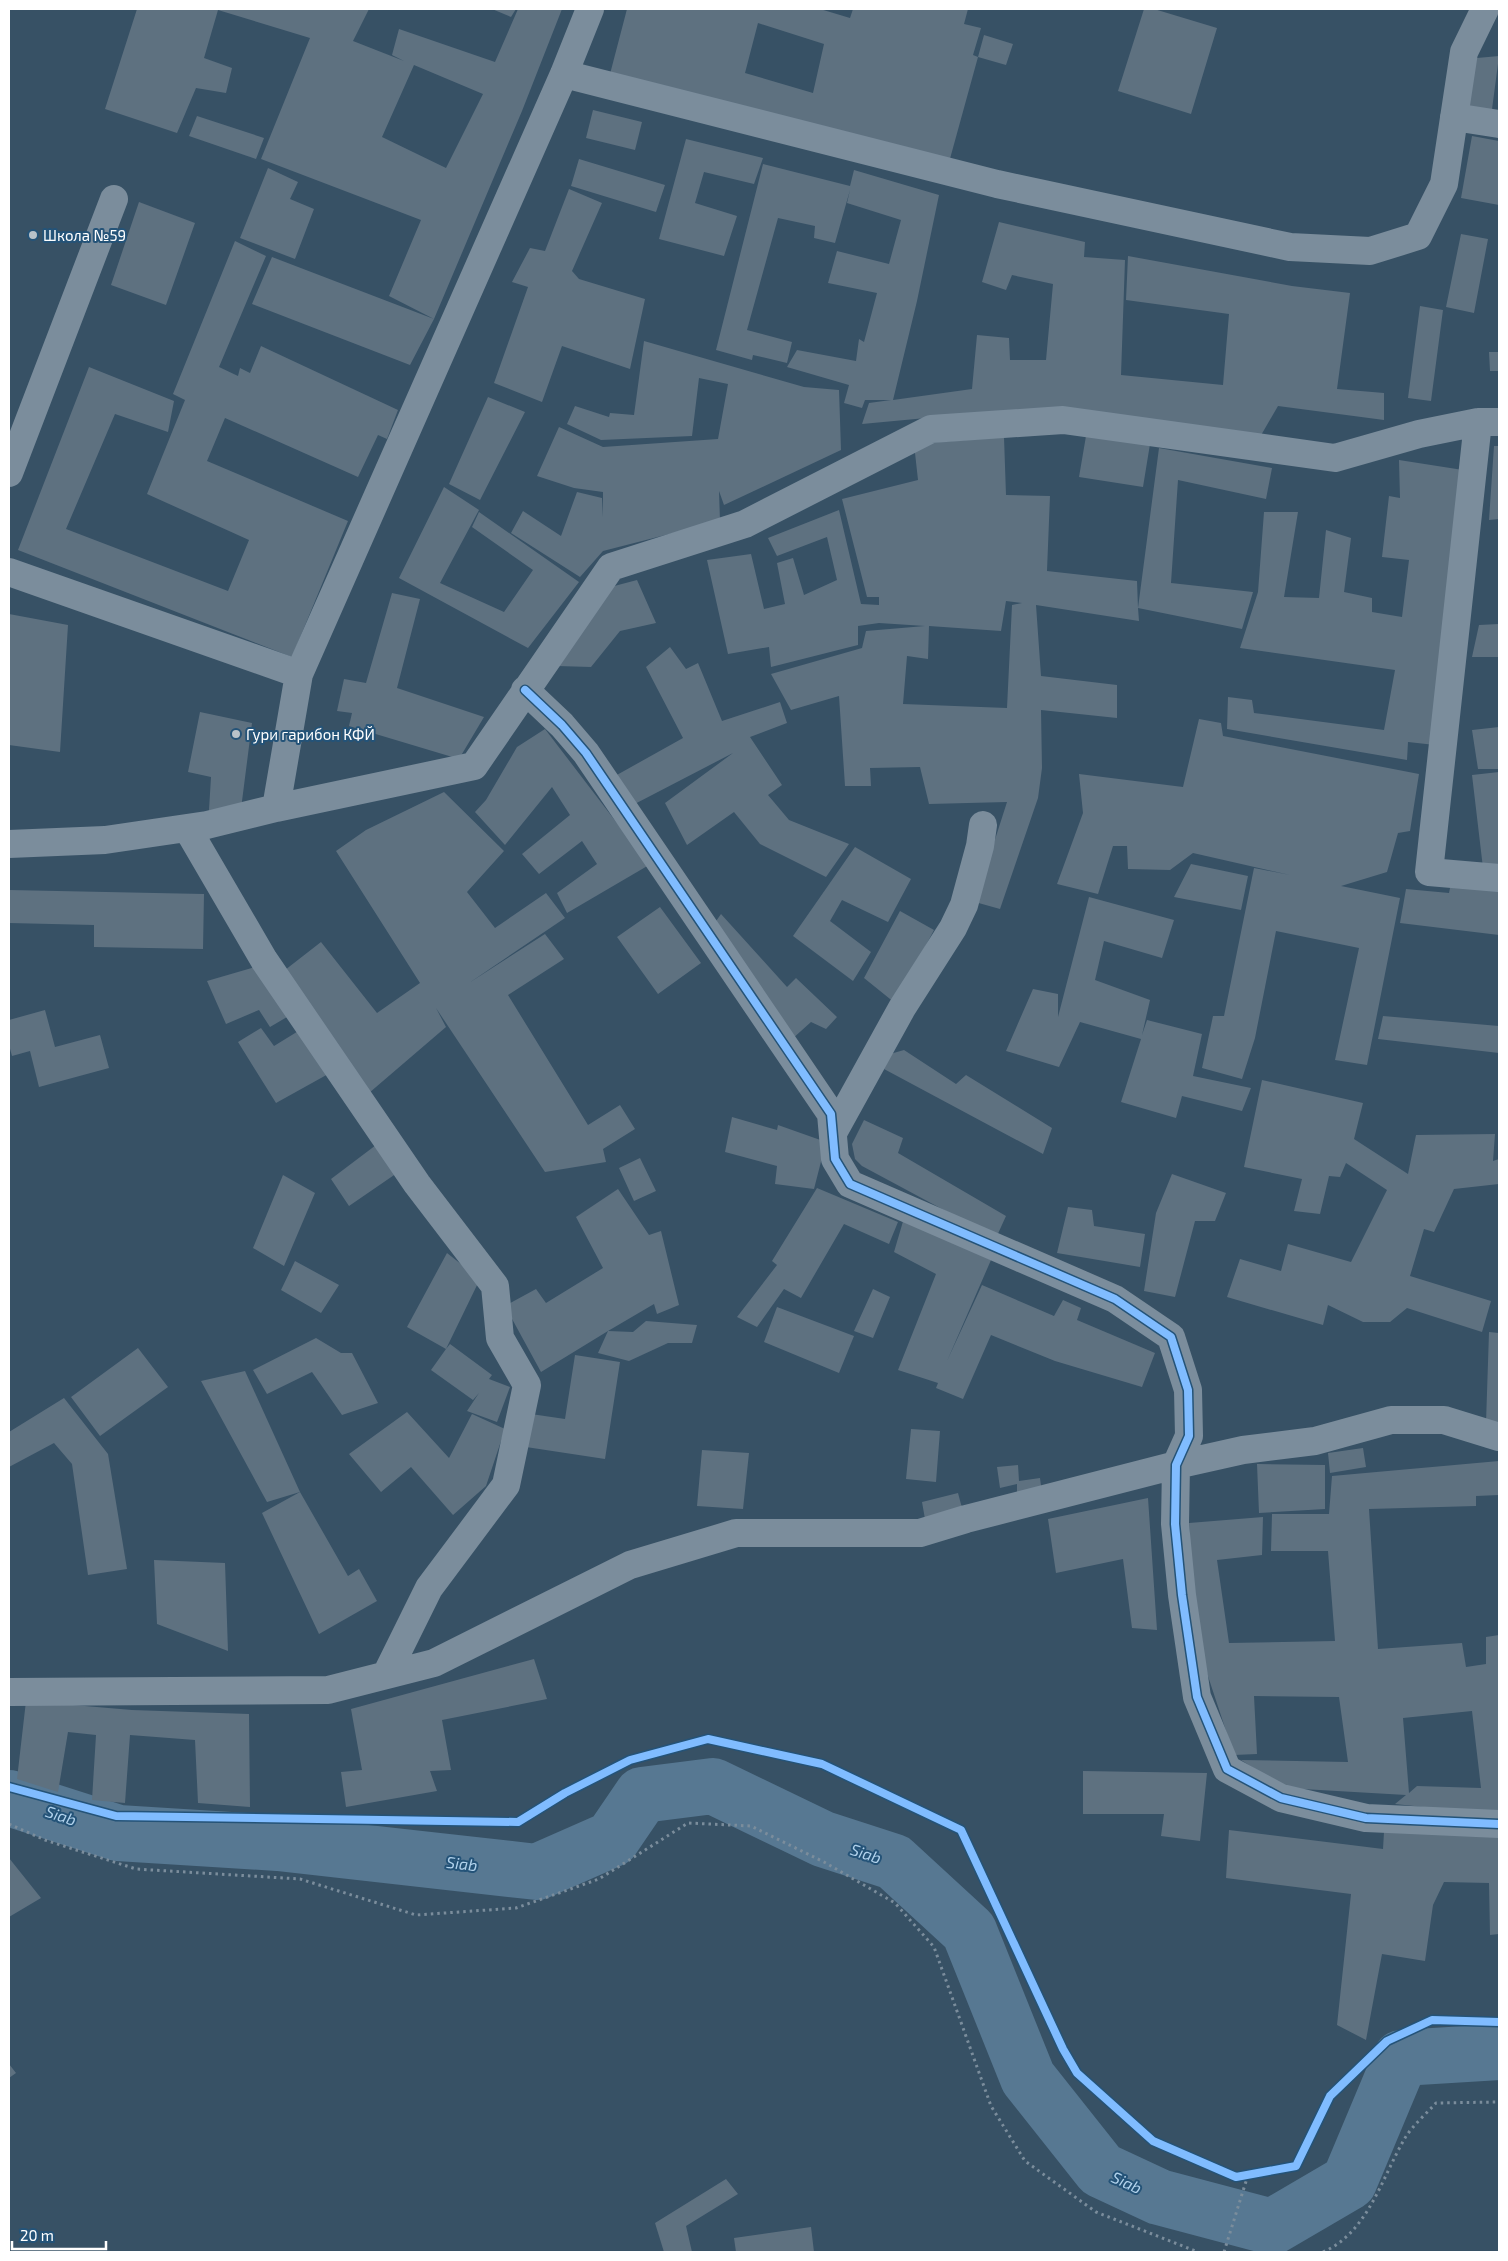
<svg xmlns="http://www.w3.org/2000/svg" width="1508" height="2261" font-family="'Exo 2',sans-serif">
<rect width="100%" height="100%" fill="#375165"/>
<g fill="none" stroke-linecap="round" stroke-linejoin="round">
<!-- river -->
<path stroke="#577892" stroke-width="56" d="M 9,1798 L 118,1833 L 278,1843 L 537,1872 L 612,1839 L 642,1795 L 713,1786 L 823,1839 L 894,1862 L 969,1931 L 1028,2078 L 1101,2170 L 1159,2197 L 1272,2227 L 1349,2182 L 1401,2058 L 1499,2052"/>
</g>
<!-- building -->
<path fill="#5e7180" fill-rule="evenodd" d="M 137,9 L 369,9 L 353,41 L 404,61 L 392,55 L 399,29 L 495,62 L 518,9 L 562,9 L 522,111 L 434,319 L 389,296 L 421,220 L 261,159 L 310,38 L 218,10 L 204,58 L 232,68 L 226,93 L 196,88 L 177,133 L 105,109 ZM 414,65 L 483,94 L 446,168 L 382,137 Z
M 492,9 L 516,9 L 511,17 Z
M 627,9 L 820,9 L 850,18 L 853,9 L 968,9 L 964,24 L 981,28 L 973,55 L 978,57 L 948,166 L 610,74 ZM 758,23 L 824,44 L 813,93 L 745,73 Z
M 1144,9 L 1154,9 L 1217,28 L 1191,114 L 1118,91 Z
M 984,35 L 1013,44 L 1006,65 L 978,57 Z
M 1499,56 L 1491,117 L 1456,111 L 1466,59 Z
M 593,110 L 642,122 L 635,150 L 586,138 Z
M 197,116 L 264,138 L 256,159 L 189,136 Z
M 1472,136 L 1499,141 L 1499,205 L 1461,198 Z
M 686,139 L 763,158 L 754,184 L 704,172 L 695,203 L 737,216 L 724,256 L 659,239 Z
M 579,159 L 665,185 L 656,212 L 571,186 Z
M 763,164 L 850,186 L 854,170 L 939,195 L 917,301 L 893,400 L 972,389 L 977,335 L 1009,338 L 1010,360 L 1046,360 L 1053,284 L 1012,275 L 1006,290 L 982,282 L 999,222 L 1085,242 L 1084,257 L 1125,260 L 1121,375 L 1223,385 L 1229,314 L 1126,300 L 1128,256 L 1292,286 L 1350,293 L 1337,389 L 1384,393 L 1384,420 L 1278,406 L 1260,437 L 969,414 L 862,424 L 869,403 L 891,400 L 865,400 L 862,408 L 844,403 L 849,385 L 787,367 L 797,350 L 856,361 L 859,339 L 864,342 L 877,293 L 828,283 L 837,251 L 889,264 L 901,220 L 847,203 L 850,190 L 835,243 L 814,238 L 815,226 L 778,218 L 747,330 L 792,342 L 787,363 L 753,355 L 752,360 L 716,350 Z
M 268,168 L 298,182 L 290,199 L 314,209 L 295,259 L 240,238 Z
M 569,189 L 602,203 L 572,271 L 579,279 L 645,299 L 630,369 L 562,346 L 542,402 L 494,383 L 528,287 L 512,282 L 530,248 L 545,251 Z
M 139,202 L 195,223 L 166,305 L 111,285 Z
M 1461,234 L 1488,239 L 1474,313 L 1446,307 Z
M 235,241 L 266,256 L 219,367 L 238,376 L 240,368 L 250,373 L 261,346 L 398,410 L 387,439 L 378,435 L 358,477 L 225,418 L 207,461 L 348,521 L 292,657 L 18,550 L 89,367 L 174,401 L 168,432 L 115,414 L 66,529 L 228,591 L 249,540 L 147,494 L 185,400 L 173,394 Z
M 272,257 L 434,319 L 410,365 L 252,304 Z
M 1420,306 L 1443,310 L 1431,401 L 1408,398 Z
M 644,341 L 804,387 L 839,390 L 841,450 L 724,505 L 719,491 L 720,521 L 603,551 L 580,577 L 511,533 L 523,511 L 561,536 L 577,492 L 602,498 L 603,517 L 603,492 L 574,488 L 537,476 L 559,427 L 603,447 L 718,439 L 728,384 L 699,378 L 692,436 L 601,440 L 567,424 L 575,406 L 609,417 L 610,413 L 634,415 Z
M 1489,352 L 1499,352 L 1499,371 L 1490,371 Z
M 488,397 L 525,412 L 480,500 L 449,484 Z
M 1086,436 L 1150,444 L 1143,487 L 1079,477 Z
M 1004,437 L 1006,495 L 1050,496 L 1047,571 L 1137,581 L 1138,608 L 1159,448 L 1272,468 L 1266,499 L 1178,480 L 1171,583 L 1253,592 L 1242,629 L 1138,608 L 1139,621 L 1036,605 L 1041,676 L 1117,685 L 1117,718 L 1041,710 L 1042,768 L 1038,798 L 1000,909 L 975,902 L 1007,802 L 929,804 L 920,767 L 870,768 L 871,786 L 845,786 L 839,696 L 791,710 L 771,674 L 862,648 L 866,631 L 925,626 L 879,623 L 858,626 L 858,645 L 771,667 L 769,647 L 728,654 L 707,560 L 751,554 L 764,609 L 785,604 L 777,563 L 793,558 L 804,595 L 837,580 L 827,537 L 777,556 L 768,538 L 839,510 L 861,604 L 879,605 L 879,597 L 867,597 L 842,499 L 918,480 L 914,444 ZM 1006,601 L 1022,603 L 1012,605 L 1007,708 L 903,704 L 907,656 L 928,659 L 929,626 L 1001,631 Z
M 1494,446 L 1499,446 L 1499,519 L 1489,520 Z
M 1399,460 L 1463,470 L 1435,745 L 1408,742 L 1407,760 L 1227,729 L 1228,697 L 1252,700 L 1254,713 L 1384,730 L 1395,670 L 1240,648 L 1258,592 L 1264,512 L 1298,512 L 1284,597 L 1319,598 L 1326,530 L 1351,538 L 1344,592 L 1372,598 L 1372,612 L 1402,617 L 1409,560 L 1382,557 L 1389,496 L 1400,498 Z
M 444,487 L 479,510 L 440,583 L 504,612 L 533,570 L 472,527 L 479,512 L 579,582 L 528,648 L 399,578 Z
M 637,580 L 656,623 L 620,631 L 591,667 L 557,666 L 603,589 Z
M 392,593 L 420,599 L 397,688 L 484,717 L 459,759 L 349,726 L 352,713 L 337,711 L 344,679 L 366,683 Z
M 9,614 L 68,625 L 60,752 L 9,745 Z
M 1499,624 L 1499,657 L 1472,657 L 1479,625 Z
M 670,647 L 686,669 L 698,663 L 722,721 L 780,702 L 787,723 L 750,737 L 782,785 L 768,795 L 789,820 L 849,844 L 826,877 L 760,844 L 734,812 L 687,845 L 665,803 L 733,753 L 627,808 L 615,776 L 683,738 L 646,667 Z
M 200,712 L 252,723 L 241,809 L 209,810 L 211,777 L 188,772 Z
M 1199,719 L 1221,723 L 1223,736 L 1419,774 L 1410,831 L 1398,833 L 1387,872 L 1341,886 L 1400,898 L 1367,1065 L 1335,1060 L 1359,948 L 1276,931 L 1255,1038 L 1242,1079 L 1202,1068 L 1213,1016 L 1224,1016 L 1254,868 L 1290,875 L 1193,853 L 1170,870 L 1128,869 L 1127,846 L 1113,846 L 1098,894 L 1057,884 L 1083,813 L 1079,774 L 1183,787 Z
M 1499,727 L 1499,769 L 1478,769 L 1472,730 Z
M 545,729 L 649,865 L 567,913 L 557,893 L 597,864 L 582,841 L 539,874 L 522,854 L 570,815 L 552,787 L 505,845 L 475,812 L 486,800 L 517,747 Z
M 1499,772 L 1499,868 L 1483,868 L 1472,775 Z
M 444,792 L 504,851 L 467,892 L 495,928 L 546,893 L 565,918 L 469,983 L 545,934 L 564,959 L 508,995 L 588,1125 L 620,1105 L 635,1129 L 603,1149 L 606,1162 L 545,1172 L 436,1008 L 446,1027 L 369,1093 L 285,970 L 321,942 L 377,1013 L 420,983 L 336,851 L 366,830 Z
M 855,847 L 911,879 L 888,922 L 842,900 L 830,921 L 871,952 L 853,981 L 793,936 Z
M 1191,864 L 1248,876 L 1241,910 L 1174,897 Z
M 1452,878 L 1499,885 L 1499,935 L 1400,923 L 1406,889 L 1449,893 Z
M 9,890 L 204,894 L 203,949 L 94,947 L 94,925 L 9,923 Z
M 1089,897 L 1174,920 L 1162,958 L 1104,941 L 1095,980 L 1150,1000 L 1142,1035 L 1147,1020 L 1202,1034 L 1193,1076 L 1251,1088 L 1242,1111 L 1182,1096 L 1176,1118 L 1121,1102 L 1141,1039 L 1080,1022 L 1059,1067 L 1006,1051 L 1033,989 L 1058,994 L 1058,1017 Z
M 660,907 L 701,963 L 658,994 L 617,937 Z
M 900,911 L 934,930 L 895,1003 L 864,978 Z
M 721,914 L 787,987 L 796,978 L 837,1017 L 826,1029 L 811,1022 L 791,1040 L 714,924 Z
M 259,966 L 287,1017 L 270,1027 L 259,1010 L 226,1024 L 207,981 Z
M 45,1010 L 55,1047 L 100,1035 L 109,1068 L 39,1087 L 30,1051 L 12,1056 L 9,1045 L 9,1020 Z
M 1383,1016 L 1499,1026 L 1499,1053 L 1378,1039 Z
M 261,1028 L 274,1046 L 300,1030 L 330,1073 L 276,1103 L 238,1042 Z
M 904,1050 L 956,1084 L 966,1075 L 1052,1128 L 1043,1154 L 884,1069 L 890,1054 Z
M 1262,1080 L 1363,1103 L 1354,1139 L 1408,1174 L 1416,1135 L 1495,1134 L 1493,1161 L 1499,1159 L 1499,1184 L 1454,1189 L 1434,1232 L 1424,1229 L 1410,1276 L 1491,1301 L 1482,1332 L 1407,1308 L 1390,1322 L 1363,1322 L 1328,1305 L 1323,1325 L 1227,1297 L 1240,1259 L 1281,1271 L 1288,1244 L 1351,1262 L 1387,1190 L 1346,1163 L 1340,1177 L 1329,1176 L 1320,1214 L 1294,1211 L 1302,1179 L 1244,1167 Z
M 732,1117 L 777,1130 L 778,1125 L 826,1142 L 814,1189 L 775,1184 L 777,1166 L 725,1152 Z
M 864,1120 L 903,1138 L 898,1153 L 1006,1216 L 996,1238 L 862,1166 L 855,1159 L 852,1144 Z
M 380,1142 L 400,1171 L 349,1206 L 331,1179 Z
M 640,1158 L 656,1191 L 634,1201 L 619,1168 Z
M 1172,1174 L 1226,1193 L 1215,1221 L 1195,1221 L 1175,1297 L 1144,1291 L 1156,1213 Z
M 283,1175 L 315,1193 L 284,1266 L 253,1248 Z
M 817,1188 L 898,1222 L 889,1244 L 844,1224 L 801,1298 L 784,1289 L 757,1327 L 737,1317 L 777,1265 L 772,1261 Z
M 618,1189 L 649,1235 L 661,1231 L 679,1305 L 657,1314 L 654,1304 L 608,1331 L 633,1332 L 646,1321 L 697,1325 L 692,1343 L 668,1343 L 629,1361 L 598,1353 L 608,1331 L 541,1372 L 505,1306 L 536,1289 L 546,1303 L 603,1268 L 576,1217 Z
M 1068,1207 L 1092,1210 L 1094,1226 L 1145,1234 L 1140,1267 L 1057,1253 Z
M 904,1218 L 991,1260 L 947,1361 L 982,1285 L 1054,1316 L 1063,1300 L 1081,1308 L 1077,1320 L 1155,1353 L 1142,1387 L 1055,1361 L 991,1335 L 963,1399 L 936,1388 L 938,1383 L 898,1370 L 936,1274 L 894,1252 Z
M 447,1253 L 480,1279 L 446,1349 L 450,1344 L 492,1375 L 489,1379 L 510,1387 L 497,1422 L 467,1411 L 479,1393 L 473,1400 L 431,1370 L 446,1349 L 407,1327 Z
M 295,1261 L 339,1285 L 321,1313 L 281,1290 Z
M 873,1289 L 890,1297 L 873,1338 L 854,1331 Z
M 777,1307 L 854,1336 L 839,1373 L 764,1342 Z
M 1489,1332 L 1499,1333 L 1499,1423 L 1486,1423 Z
M 316,1338 L 341,1353 L 352,1353 L 378,1403 L 342,1415 L 312,1372 L 267,1394 L 253,1370 Z
M 138,1348 L 168,1387 L 100,1436 L 71,1397 Z
M 575,1355 L 620,1362 L 605,1459 L 526,1447 L 531,1414 L 565,1419 Z
M 245,1371 L 300,1492 L 267,1502 L 201,1381 Z
M 64,1398 L 108,1454 L 127,1569 L 88,1575 L 72,1464 L 54,1443 L 9,1467 L 9,1432 Z
M 407,1412 L 449,1458 L 472,1414 L 505,1429 L 486,1486 L 453,1515 L 411,1467 L 381,1492 L 349,1454 Z
M 911,1429 L 940,1431 L 936,1482 L 906,1479 Z
M 1363,1448 L 1366,1467 L 1330,1473 L 1328,1453 Z
M 702,1450 L 749,1453 L 743,1509 L 697,1506 Z
M 1499,1461 L 1499,1495 L 1476,1496 L 1476,1506 L 1369,1509 L 1378,1649 L 1462,1643 L 1466,1667 L 1486,1664 L 1486,1637 L 1499,1635 L 1499,1815 L 1395,1804 L 1406,1795 L 1285,1788 L 1241,1760 L 1348,1762 L 1339,1697 L 1254,1696 L 1257,1754 L 1234,1755 L 1204,1664 L 1193,1593 L 1189,1523 L 1263,1517 L 1262,1555 L 1217,1560 L 1229,1643 L 1335,1641 L 1328,1551 L 1271,1551 L 1272,1514 L 1329,1514 L 1332,1476 ZM 1472,1711 L 1481,1788 L 1417,1786 L 1409,1793 L 1403,1718 Z
M 1257,1464 L 1325,1465 L 1325,1509 L 1259,1513 Z
M 1018,1465 L 1019,1481 L 1040,1478 L 1042,1493 L 1017,1497 L 1017,1484 L 1000,1488 L 997,1467 Z
M 300,1492 L 348,1576 L 359,1569 L 377,1601 L 319,1634 L 262,1513 Z
M 958,1493 L 962,1508 L 925,1519 L 922,1502 Z
M 1148,1498 L 1157,1630 L 1132,1628 L 1123,1559 L 1056,1573 L 1048,1519 Z
M 154,1560 L 225,1563 L 228,1651 L 157,1624 Z
M 534,1659 L 547,1699 L 442,1720 L 451,1770 L 430,1771 L 437,1791 L 346,1807 L 341,1772 L 362,1770 L 351,1709 Z
M 26,1701 L 132,1710 L 249,1714 L 250,1807 L 198,1803 L 195,1740 L 130,1735 L 125,1803 L 92,1800 L 96,1735 L 68,1732 L 58,1792 L 17,1779 Z
M 1083,1771 L 1207,1773 L 1200,1841 L 1161,1836 L 1164,1814 L 1083,1814 Z
M 1229,1830 L 1383,1849 L 1384,1832 L 1499,1830 L 1499,1934 L 1490,1935 L 1489,1883 L 1444,1882 L 1433,1905 L 1425,1961 L 1382,1954 L 1366,2040 L 1337,2025 L 1351,1894 L 1226,1878 Z
M 9,1858 L 41,1898 L 9,1917 Z
M 9,2064 L 16,2073 L 9,2078 Z
M 726,2179 L 738,2194 L 686,2226 L 692,2252 L 664,2252 L 655,2223 Z
M 811,2227 L 814,2252 L 736,2252 L 734,2238 Z"/>
<g fill="none" stroke-linecap="round" stroke-linejoin="round">
<!-- path -->
<path stroke="#7b8d9c" stroke-width="3" stroke-dasharray="2.5 4" stroke-linecap="butt" d="M 9,1787 L 116,1816 L 518,1822 L 565,1793 L 630,1760 L 708,1739 L 822,1764 L 961,1830 L 1063,2049 L 1077,2073 L 1153,2141 L 1236,2177 L 1296,2166 L 1330,2096 L 1387,2041 L 1432,2020 L 1499,2022
M 9,1824 L 45,1840 L 136,1869 L 300,1879 L 416,1915 L 516,1908 L 599,1879 L 688,1823 L 751,1826 L 824,1862 L 895,1903 L 934,1947 L 991,2106 L 1025,2161 L 1096,2212 L 1198,2252
M 1224,2252 L 1248,2175
M 1323,2252 C 1368,2233 1382,2177 1405,2138 C 1413,2125 1426,2114 1436,2103 L 1499,2102"/>
<!-- minor -->
<path stroke="#7b8d9c" stroke-width="28" d="M 564,74 L 997,184 L 1290,247 L 1370,251 L 1418,236 L 1444,184 L 1464,52 L 1485,9
M 1454,117 L 1499,124
M 1478,422 L 1429,872 L 1499,878
M 9,473 L 114,199
M 9,572 L 299,674
M 525,690 L 562,725 L 586,753 L 831,1114 L 835,1159 L 850,1184 L 1115,1299 L 1171,1337 L 1188,1390 L 1189,1436 L 1176,1465 L 1175,1524 L 1182,1595 L 1197,1697 L 1227,1769 L 1281,1798 L 1366,1818 L 1499,1824
M 276,808 L 299,674 L 564,74 L 590,9
M 187,828 L 264,960 L 417,1184 L 495,1286 L 500,1338 L 527,1385 L 506,1485 L 429,1588 L 386,1675
M 9,844 L 105,840 L 207,825 L 276,808 L 474,766 L 611,567 L 745,524 L 931,429 L 1063,420 L 1335,458 L 1419,434 L 1478,422 L 1499,422
M 833,1133 L 902,1008 L 953,928 L 964,905 L 980,846 L 983,825
M 9,1692 L 328,1690 L 434,1663 L 630,1565 L 736,1533 L 920,1533 L 966,1519 L 1176,1465 L 1243,1450 L 1315,1441 L 1391,1420 L 1444,1420 L 1499,1437"/>
<defs>
<path id="cycleway" d="M 525,690 L 562,725 L 586,753 L 831,1114 L 835,1159 L 850,1184 L 1115,1299 L 1171,1337 L 1188,1390 L 1189,1436 L 1176,1465 L 1175,1524 L 1182,1595 L 1197,1697 L 1227,1769 L 1281,1798 L 1366,1818 L 1499,1824
M 9,1787 L 116,1816 L 518,1822 L 565,1793 L 630,1760 L 708,1739 L 822,1764 L 961,1830 L 1063,2049 L 1077,2073 L 1153,2141 L 1236,2177 L 1296,2166 L 1330,2096 L 1387,2041 L 1432,2020 L 1499,2022"/>
</defs>
<!-- cycleway casing -->
<use href="#cycleway" stroke="#245378" stroke-width="11"/>
<!-- cycleway -->
<use href="#cycleway" stroke="#80bcff" stroke-width="8"/>
</g>
<!-- markers -->
<g fill="#b9c2c9" stroke="#245378" stroke-width="2">
<circle cx="33" cy="235" r="5"/>
<circle cx="236" cy="734" r="5"/>
</g>
<g text-anchor="middle" dominant-baseline="central" stroke-width="4" stroke-linejoin="round" paint-order="stroke">
<!-- poi labels -->
<g font-size="15" fill="#fff" stroke="#245378" text-anchor="start">
<text x="43" y="235">Школа №59</text>
<text x="246" y="734">Гури гарибон КФЙ</text>
</g>
<!-- water labels -->
<g font-size="16" font-style="italic" fill="#b1d2ec" stroke="#245378">
<text transform="translate(61 1815) rotate(18)">Siab</text>
<text transform="translate(866 1853) rotate(18)">Siab</text>
<text transform="translate(462 1863) rotate(6)">Siab</text>
<text transform="translate(1127 2182) rotate(25)">Siab</text>
</g>
</g>
<!-- border -->
<rect width="1508" height="2261" fill="none" stroke="#ffffff" stroke-width="20"/>
<!-- scale -->
<path d="M12 2241v8h94v-8" fill="none" stroke="#ffffff" stroke-width="2.5"/>
<text x="20" y="2241" font-size="15" fill="#ffffff" stroke="#245378" stroke-width="4" paint-order="stroke">20 m</text>
</svg>
